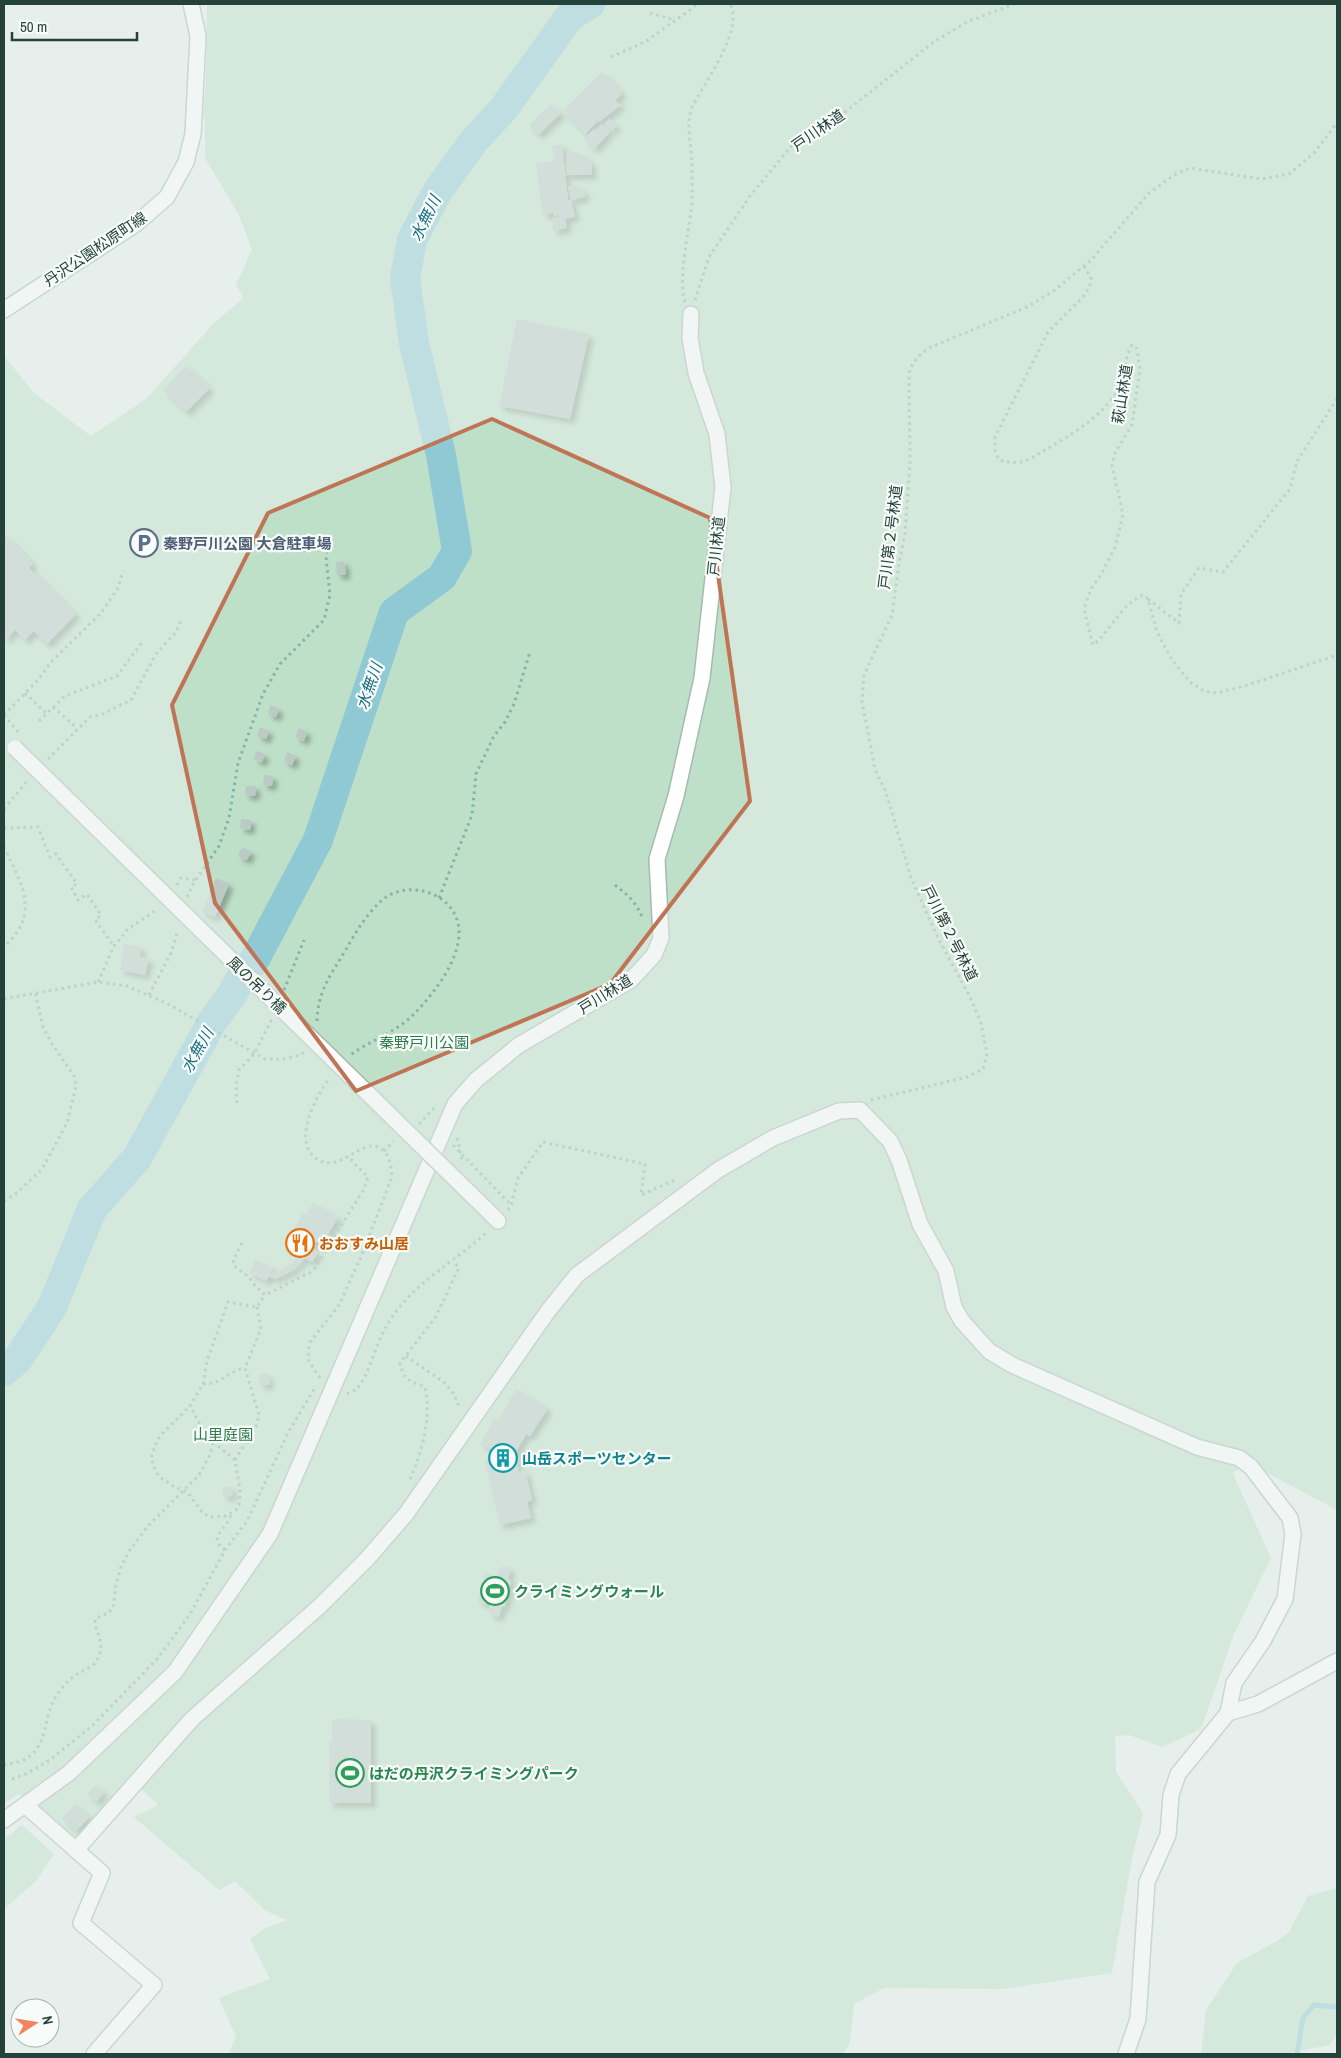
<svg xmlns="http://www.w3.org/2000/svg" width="1341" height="2058" font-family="'Archivo Narrow','Noto Sans JP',sans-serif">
<defs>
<filter id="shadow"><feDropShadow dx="4.5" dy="4.5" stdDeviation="2.5" flood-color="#0004"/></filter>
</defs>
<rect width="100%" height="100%" fill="#e6efeb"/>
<!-- green -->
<path fill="#bfe0c8" d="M 207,4 L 1337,4 L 1337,1510 L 1245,1461 L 1233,1474 L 1271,1558 L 1234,1634 L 1201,1729 L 1162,1747 L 1129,1735 L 1115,1736 L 1116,1772 L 1143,1813 L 1132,1858 L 1112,1973 L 1003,1989 L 884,1988 L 854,2004 L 850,2042 L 843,2054 L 228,2054 L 236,2037 L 219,1998 L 270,1979 L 250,1939 L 264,1929 L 287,1920 L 266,1911 L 235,1881 L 219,1890 L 134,1817 L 158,1805 L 131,1779 L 77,1843 L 19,1794 L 4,1803 L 4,356 L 34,393 L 91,436 L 146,399 L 214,323 L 240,301 L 243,296 L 236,285 L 252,250 L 239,215 L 205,158 L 205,122 L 203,115 L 206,82 Z
M 22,1825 L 54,1854 L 36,1881 L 4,1909 L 4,1839 Z
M 1337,1888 L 1337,2034 L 1329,2045 L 1284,2054 L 1201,2054 L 1206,2010 L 1237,1963 L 1277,1941 L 1289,1932 L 1308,1896 Z"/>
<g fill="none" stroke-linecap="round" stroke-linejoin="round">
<!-- stream -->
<path stroke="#8ec9d4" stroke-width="5" d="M 1297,2054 L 1303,2018 L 1314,2005 L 1337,2007"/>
<!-- river -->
<path stroke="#8ec9d4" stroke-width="30" d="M 4,1371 L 18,1359 L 52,1307 L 92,1209 L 137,1158 L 212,1022 L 232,995 L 239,981 L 255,959 L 318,840 L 394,612 L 442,577 L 457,551 L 441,455 L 414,343 L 405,278 L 412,240 L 437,192 L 473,142 L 504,108 L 570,16 L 590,4"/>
</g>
<!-- building -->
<path fill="#bbcac4" filter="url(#shadow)" d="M 602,72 L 622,93 L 615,101 L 621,105 L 599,122 L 598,121 L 585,134 L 563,111 Z
M 551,104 L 561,113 L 538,135 L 529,125 Z
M 609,119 L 617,126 L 612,131 L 605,123 Z
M 602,124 L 610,132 L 594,149 L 584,139 L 594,129 L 596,131 Z
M 562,144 L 568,200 L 571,200 L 568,186 L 579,186 L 580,190 L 584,189 L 585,197 L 571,200 L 575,217 L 565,219 L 567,228 L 554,231 L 552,219 L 559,217 L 559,215 L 554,216 L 553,213 L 543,215 L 536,163 L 555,161 L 552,146 Z
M 567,151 L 575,152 L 575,156 L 587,156 L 587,161 L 591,160 L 592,175 L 566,175 Z
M 517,319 L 589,334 L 570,419 L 499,406 Z
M 186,366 L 210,388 L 186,412 L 163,390 Z
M 4,534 L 33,563 L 29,568 L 76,614 L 47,644 L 34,631 L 25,640 L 15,630 L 5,640 L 4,638 Z
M 344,561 L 346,575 L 337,575 L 336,562 Z
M 270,705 L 279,709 L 276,717 L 268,714 Z
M 260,727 L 269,731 L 266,739 L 257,736 Z
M 299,728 L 307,732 L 304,741 L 295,737 Z
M 256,751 L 265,754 L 262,762 L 254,759 Z
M 287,752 L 296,756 L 292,765 L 284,761 Z
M 264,775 L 273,776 L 272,786 L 263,785 Z
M 246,786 L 256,786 L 255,796 L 245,795 Z
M 241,819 L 251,820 L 250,830 L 240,828 Z
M 242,847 L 251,852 L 247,860 L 238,856 Z
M 216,878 L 229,884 L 215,917 L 202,912 Z
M 124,944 L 141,947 L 140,957 L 149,958 L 145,975 L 120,970 Z
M 313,1203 L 338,1217 L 322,1245 L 315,1241 L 311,1248 L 318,1253 L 312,1262 L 305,1258 L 294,1269 L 275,1279 L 269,1276 L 266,1281 L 249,1272 L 256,1260 L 274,1268 L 270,1274 L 293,1263 L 299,1255 L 284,1246 L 303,1213 L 306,1215 Z
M 267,1373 L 270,1384 L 261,1386 L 258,1375 Z
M 516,1389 L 548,1408 L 530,1436 L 526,1434 L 515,1454 L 519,1472 L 525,1470 L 532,1500 L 527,1502 L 531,1518 L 500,1525 L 485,1459 L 495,1456 L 493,1450 L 480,1444 L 494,1419 L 498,1421 Z
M 231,1486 L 233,1496 L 224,1497 L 222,1488 Z
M 502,1566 L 511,1568 L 508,1579 L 511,1580 L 505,1607 L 502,1607 L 499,1617 L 491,1615 L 489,1611 L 490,1604 L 478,1602 L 485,1573 L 497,1577 L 499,1568 L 502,1569 Z
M 336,1719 L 371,1720 L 371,1803 L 330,1803 L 329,1742 L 332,1741 L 332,1721 Z
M 96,1785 L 104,1793 L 96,1802 L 87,1794 Z
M 75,1804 L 90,1817 L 76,1831 L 62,1818 Z"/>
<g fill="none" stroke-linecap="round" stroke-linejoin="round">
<defs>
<path id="street" d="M 489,1212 L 498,1221
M 1228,1713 L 1258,1704 L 1337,1661
M 26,1806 L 102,1873 L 81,1923 L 154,1985 L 94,2054
M 4,1820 L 69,1773 L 175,1672 L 270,1534 L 455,1104 L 476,1080 L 519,1045 L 631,980 L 654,955 L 661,938 L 657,859 L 676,796 L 702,678 L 723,487 L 717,434 L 696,373 L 690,338 L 691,314
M 77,1849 L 192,1719 L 321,1605 L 367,1559 L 406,1514 L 548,1311 L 577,1275 L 718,1170 L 773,1138 L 839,1111 L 860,1110 L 890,1141 L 899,1160 L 920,1224 L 946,1271 L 954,1307 L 962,1321 L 989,1351 L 1012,1365 L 1197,1447 L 1239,1458 L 1251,1467 L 1290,1518 L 1293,1534 L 1285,1599 L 1263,1641 L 1234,1683 L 1228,1713 L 1178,1774 L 1171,1795 L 1168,1835 L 1147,1882 L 1138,2019 L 1126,2054"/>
<path id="secondary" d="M 4,310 L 136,224 L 167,197 L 186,162 L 193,134 L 198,36 L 191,4"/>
</defs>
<!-- street casing -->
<use href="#street" stroke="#a8b8b2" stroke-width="18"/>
<!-- secondary casing -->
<use href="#secondary" stroke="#a4bbb3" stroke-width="18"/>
<!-- path -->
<path stroke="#86b3a5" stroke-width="3" stroke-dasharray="2.5 4" stroke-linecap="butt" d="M 650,13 L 675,20
M 611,57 L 645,42 L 698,4
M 1084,266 L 1091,278 L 1090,286 L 1083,297 L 1048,332 L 995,437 L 995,450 L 999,460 C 1008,462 1016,464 1025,461 C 1032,459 1039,453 1045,450 C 1073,434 1105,415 1121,385 C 1127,373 1123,359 1132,345 L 1137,349 L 1140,369 L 1132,425 L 1115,453 L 1112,465 L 1123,515 L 1115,547 L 1102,573 L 1091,589 L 1084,609 L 1093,645 C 1111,631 1122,603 1143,595 L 1148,599 L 1157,632 L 1172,660 L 1190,682 L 1204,691 L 1217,693 L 1248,685 L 1337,655
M 695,300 L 709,257 L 750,196 L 793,144 L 821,131 L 935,41 L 967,22 L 1014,4
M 685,302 C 678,276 688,237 691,211 C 693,196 692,180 692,165 C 692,147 685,125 692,108 C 703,83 745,30 730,4
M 1148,599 L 1179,623 L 1181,594 L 1199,568 L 1223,572 L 1290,489 L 1297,461 L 1337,399
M 25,693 L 46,713
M 53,707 L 77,728
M 4,715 L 38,680 L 51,662 L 101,613 L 118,588 L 123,571
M 4,715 L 20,734
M 39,721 L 65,696 L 117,676 L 143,641
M 48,759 L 90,717 L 103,714 L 131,700 L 156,654 L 176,632 L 181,620
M 4,809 L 28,780
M 4,828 L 38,827 L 50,857 L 56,854 L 77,884 L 71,887 L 78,900 L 87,894 L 101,915 L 95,920 L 114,946
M 4,847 C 22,885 41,913 4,947
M 177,885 L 181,878 L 195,880
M 615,885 C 628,895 638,904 643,920
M 187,897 L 193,884 L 219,846 L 229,818 L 238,763 L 263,694 L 280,664 L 324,620 L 330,595 L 326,557 L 328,535
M 439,898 L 472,815 L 476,774 L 494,736 L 505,722 L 514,704 L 530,652
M 98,982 L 114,946 L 128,929 L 158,909
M 284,990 L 304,940
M 149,995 L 171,953 L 178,930
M 4,999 L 98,982 L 127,986 L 168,1004 L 265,1059 C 280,1060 292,1059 305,1052
M 317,1021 C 318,991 330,976 345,951 C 354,935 366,915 380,902 C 407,876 460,894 459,933 C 459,961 434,993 416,1012 C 398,1032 370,1040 349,1056
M 871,1100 L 967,1077 L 983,1069 L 987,1054 L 981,1023 L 970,997 L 938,938 L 911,878 L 886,792 L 875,769 L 862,702 L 864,675 L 892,615 L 899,563 L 905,534 L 910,463 L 909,373 C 913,361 919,355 929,348 L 1027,307 L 1055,290 L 1091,260 L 1149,193 L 1174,175 L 1190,168 L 1261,179 L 1289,174 L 1314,153 L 1337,123
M 237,1103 L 236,1085 L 239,1070 L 254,1054 L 272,1019
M 419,1124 L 437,1105
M 457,1138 L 463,1164
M 453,1145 L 511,1205
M 384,1151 L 394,1141
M 4,1201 L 18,1192 L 42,1169 L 67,1123 L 76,1086 L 75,1077 L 52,1044 L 43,1027 L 35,992
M 508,1210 L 511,1206 L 518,1178 L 543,1142 L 645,1164 L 641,1195 L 677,1179
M 242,1243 L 233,1260 L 234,1266 L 249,1277 L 256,1287 L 265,1295 L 313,1271 L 364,1189 L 368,1177 L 352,1161 L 350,1156
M 257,1307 L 261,1329 L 245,1368 L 259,1415 L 256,1426 L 235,1460 L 240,1490 L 239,1505 L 236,1510 L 226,1516 L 210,1517 L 203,1513 L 188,1493 L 173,1486 L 160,1477 L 156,1472 L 151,1458 L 156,1443 L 161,1435 L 190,1406 L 203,1384 L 207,1361 L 228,1302 L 257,1307 L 265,1295
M 406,1356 L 445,1383 L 454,1394 L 460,1409
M 320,1378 L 309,1361 L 308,1351 L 310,1342 L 339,1305 L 361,1257 L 392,1177 C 391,1165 390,1153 378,1147 C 361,1140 342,1170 321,1161 C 289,1147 315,1096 330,1078
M 203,1384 C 220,1385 230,1370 245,1368
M 347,1394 C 350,1392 355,1391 357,1389 C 369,1375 376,1343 386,1327 C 409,1285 455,1262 488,1231
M 213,1442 L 235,1460
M 410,1479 C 422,1453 432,1416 425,1387 C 409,1381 404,1380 400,1363 L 435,1318 L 459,1268 L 453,1261
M 225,1550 L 220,1546 L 217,1540 C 219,1530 229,1524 231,1514
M 4,1765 C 12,1763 23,1762 29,1757 C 48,1742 44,1716 55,1698 C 60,1690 66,1682 73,1677 C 83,1669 94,1669 99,1656 C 105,1642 95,1633 95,1619 L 108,1613 L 113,1608 L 116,1584 L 121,1567 L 129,1551 L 149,1525 L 199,1475 L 210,1455 L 213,1442 L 203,1430 L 190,1406
M 12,1779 L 26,1774 L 50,1760 L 93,1725 L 157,1659 L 189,1616 L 225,1550 L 247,1521 L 288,1433 L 314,1389"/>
<!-- street -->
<use href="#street" stroke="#fff" stroke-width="15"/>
<!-- secondary -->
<use href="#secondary" stroke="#fff" stroke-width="15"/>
<defs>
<path id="street-bridge" d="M 15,748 L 489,1212"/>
</defs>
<!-- street-bridge casing -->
<use href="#street-bridge" stroke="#a8b8b2" stroke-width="18" stroke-linecap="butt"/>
<!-- street-bridge -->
<use href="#street-bridge" stroke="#fff" stroke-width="15"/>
</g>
<!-- marked area -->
<path d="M0 0H1341V2058H0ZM 492,419 L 710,518 L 750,801 L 610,984 L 356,1091 L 215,903 L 172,705 L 268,513 Z" fill="#e6efeb" fill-opacity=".55" fill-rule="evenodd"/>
<path fill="none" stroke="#c07456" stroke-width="4" stroke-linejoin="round" d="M 492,419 L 710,518 L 750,801 L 610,984 L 356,1091 L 215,903 L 172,705 L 268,513 Z"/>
<!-- icons -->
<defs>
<symbol id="parking-ring" viewBox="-11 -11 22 22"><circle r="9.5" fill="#f7fbf9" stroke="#5c6f8a" stroke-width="1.5"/><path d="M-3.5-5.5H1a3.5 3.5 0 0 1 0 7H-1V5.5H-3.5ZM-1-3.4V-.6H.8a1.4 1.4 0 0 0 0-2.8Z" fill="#5c6f8a"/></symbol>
<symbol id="restaurant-ring" viewBox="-11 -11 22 22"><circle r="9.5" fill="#f7fbf9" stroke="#e8710a" stroke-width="1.5"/><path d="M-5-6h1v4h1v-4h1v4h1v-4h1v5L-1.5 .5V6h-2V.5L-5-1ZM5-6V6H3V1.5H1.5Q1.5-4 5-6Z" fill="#e8710a"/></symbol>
<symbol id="building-ring" viewBox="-11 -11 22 22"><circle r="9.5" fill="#f7fbf9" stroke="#0f9aa8" stroke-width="1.5"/><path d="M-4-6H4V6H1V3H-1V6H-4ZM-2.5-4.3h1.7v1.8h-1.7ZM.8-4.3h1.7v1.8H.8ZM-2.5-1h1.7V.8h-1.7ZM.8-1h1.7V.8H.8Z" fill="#0f9aa8"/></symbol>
<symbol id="stadium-ring" viewBox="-11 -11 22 22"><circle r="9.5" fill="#f7fbf9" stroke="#2e9e5b" stroke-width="1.5"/><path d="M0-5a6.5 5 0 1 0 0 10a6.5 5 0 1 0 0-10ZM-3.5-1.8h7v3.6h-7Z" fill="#2e9e5b"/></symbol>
</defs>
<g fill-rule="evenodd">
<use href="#parking-ring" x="128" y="527" width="32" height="32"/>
<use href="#restaurant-ring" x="284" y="1227" width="32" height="32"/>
<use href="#building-ring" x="487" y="1442" width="32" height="32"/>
<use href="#stadium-ring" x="479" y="1575" width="32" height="32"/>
<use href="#stadium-ring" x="334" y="1757" width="32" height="32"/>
</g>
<g text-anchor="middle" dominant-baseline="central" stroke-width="4.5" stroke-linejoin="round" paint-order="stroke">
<!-- street labels -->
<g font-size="15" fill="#24423a" stroke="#f7fbf9">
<text transform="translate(818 130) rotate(-35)">戸川林道</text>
<text transform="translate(95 249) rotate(-34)">丹沢公園松原町線</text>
<text transform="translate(1122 394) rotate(-81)">萩山林道</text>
<text transform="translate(890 537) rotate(-83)">戸川第２号林道</text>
<text transform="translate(716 546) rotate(-84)">戸川林道</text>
<text transform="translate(950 933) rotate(63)">戸川第２号林道</text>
<text transform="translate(257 985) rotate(44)">風の吊り橋</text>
<text transform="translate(605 994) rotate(-32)">戸川林道</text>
</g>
<!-- service labels -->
<g font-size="15" font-weight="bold" fill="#4e5e75" stroke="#f7fbf9" text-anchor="start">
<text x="163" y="543">秦野戸川公園 大倉駐車場</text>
</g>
<!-- park labels -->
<g font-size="15" fill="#2d7a4b" stroke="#f7fbf9">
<text x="424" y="1042">秦野戸川公園</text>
<text x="223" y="1434">山里庭園</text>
</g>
<!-- food labels -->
<g font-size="15" font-weight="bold" fill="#c56008" stroke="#f7fbf9" text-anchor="start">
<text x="319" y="1243">おおすみ山居</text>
</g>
<!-- culture labels -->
<g font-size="15" font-weight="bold" fill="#0d838f" stroke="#f7fbf9" text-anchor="start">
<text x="522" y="1458">山岳スポーツセンター</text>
</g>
<!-- leisure labels -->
<g font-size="15" font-weight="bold" fill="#27864d" stroke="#f7fbf9" text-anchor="start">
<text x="514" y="1591">クライミングウォール</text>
<text x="369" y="1773">はだの丹沢クライミングパーク</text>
</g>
<!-- water labels -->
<g font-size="16" font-style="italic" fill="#1c6f80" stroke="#f7fbf9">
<text transform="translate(425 218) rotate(-64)">水無川</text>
<text transform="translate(369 686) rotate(-71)">水無川</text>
<text transform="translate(197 1050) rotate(-61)">水無川</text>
</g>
</g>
<!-- border -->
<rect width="1341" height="2058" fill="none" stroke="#24423a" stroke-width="10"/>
<!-- north arrow -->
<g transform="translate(35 2023) rotate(78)"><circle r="24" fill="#f7fbf9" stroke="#a3b1ad"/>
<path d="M0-4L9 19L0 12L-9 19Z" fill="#f4845f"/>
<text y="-8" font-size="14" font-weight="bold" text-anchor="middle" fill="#24423a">N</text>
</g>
<!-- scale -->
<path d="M12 32v8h125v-8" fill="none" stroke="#24423a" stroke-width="2.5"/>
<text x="20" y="32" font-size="15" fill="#24423a" stroke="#f7fbf9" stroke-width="4" paint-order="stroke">50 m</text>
</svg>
